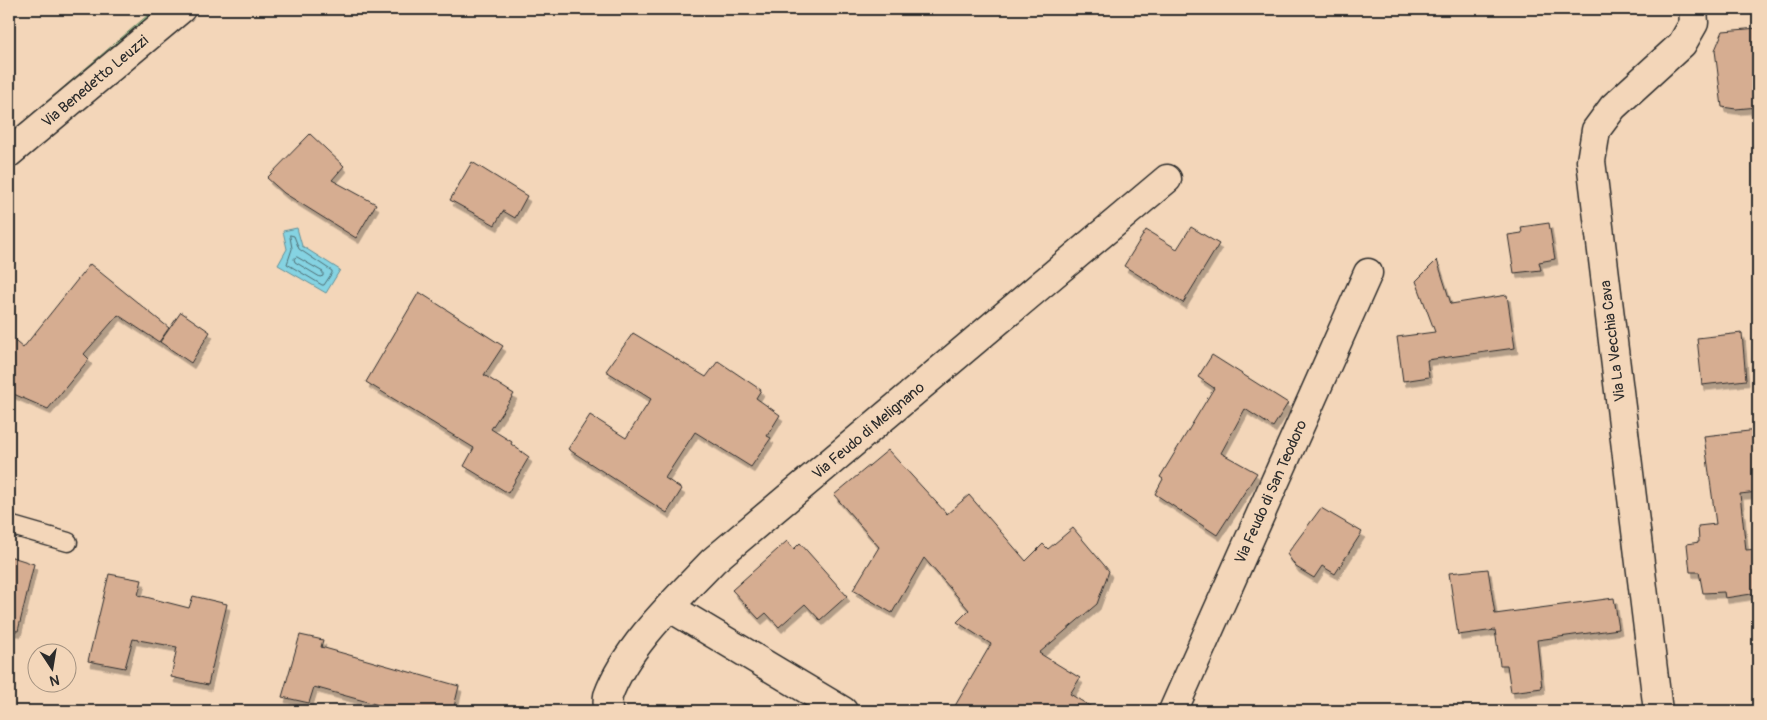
<svg xmlns="http://www.w3.org/2000/svg" width="1767" height="720" font-family="Pangolin,sans-serif">
<defs>
<filter id="shadow"><feDropShadow dx="3" dy="5.5" stdDeviation="0" flood-color="#0004"/></filter>
</defs>
<rect width="100%" height="100%" fill="#f3d6b9"/>
<filter id="ink" filterUnits="userSpaceOnUse"><feTurbulence type="fractalNoise" baseFrequency=".02" numOctaves="2"/><feDisplacementMap in="SourceGraphic" scale="10" xChannelSelector="R" yChannelSelector="G"/><feConvolveMatrix kernelMatrix="1 2 1 2 8 2 1 2 1" color-interpolation-filters="sRGB"/></filter>
<g filter="url(#ink)">
<!-- green -->
<path fill="#b1e1a1" stroke="#6e8666" d="M 155,9 L 160,9 L 9,139 L 9,134 Z"/>
<!-- water -->
<path fill="#85d3e2" stroke="#619099" d="M 297,228 L 302,246 L 340,270 L 326,293 L 278,265 L 287,249 L 283,231 Z"/>
<g fill="none" stroke-linecap="round" stroke-linejoin="round">
<!-- shore -->
<path stroke="#4f6e74" stroke-width="1" d="M 290,235 L 294,236 L 299,249 L 332,271 L 332,273 L 324,285 L 322,285 L 287,264 L 292,249 Z
M 297,257 L 323,272 L 323,276 L 320,277 L 295,262 L 294,259 Z"/>
</g>
<!-- building -->
<path fill="#d6ad91" stroke="#2b2b2b" filter="url(#shadow)" d="M 1758,28 L 1758,107 L 1736,109 L 1722,107 L 1715,50 L 1723,31 Z
M 310,134 L 344,166 L 332,180 L 376,204 L 356,238 L 284,193 L 267,178 Z
M 472,162 L 527,196 L 515,218 L 503,211 L 495,225 L 450,200 Z
M 1549,223 L 1555,259 L 1539,262 L 1541,270 L 1514,273 L 1508,235 L 1522,233 L 1521,227 Z
M 1191,227 L 1219,244 L 1183,303 L 1124,266 L 1146,230 L 1177,249 Z
M 1437,260 L 1451,304 L 1507,295 L 1515,348 L 1427,360 L 1429,377 L 1403,381 L 1397,337 L 1435,332 L 1416,281 Z
M 90,264 L 169,328 L 159,342 L 118,315 L 84,354 L 89,359 L 48,409 L 9,392 L 9,336 L 23,348 Z
M 419,292 L 503,346 L 484,375 L 514,394 L 491,429 L 512,442 L 511,444 L 529,457 L 508,493 L 464,466 L 474,448 L 366,382 Z
M 181,312 L 210,332 L 191,363 L 160,342 Z
M 633,333 L 706,377 L 718,361 L 761,390 L 756,398 L 780,415 L 767,436 L 771,438 L 751,467 L 695,432 L 665,478 L 682,489 L 667,513 L 568,449 L 590,415 L 626,438 L 651,399 L 606,371 Z
M 1742,333 L 1746,380 L 1702,385 L 1697,338 Z
M 1212,355 L 1288,403 L 1273,427 L 1245,409 L 1221,453 L 1257,473 L 1217,535 L 1155,494 L 1163,479 L 1160,477 L 1214,388 L 1198,377 Z
M 1758,430 L 1758,492 L 1740,494 L 1746,550 L 1758,549 L 1758,593 L 1725,598 L 1724,592 L 1703,593 L 1699,572 L 1690,572 L 1687,544 L 1699,542 L 1698,526 L 1716,524 L 1704,436 Z
M 888,450 L 947,514 L 969,495 L 1026,561 L 1043,544 L 1048,549 L 1073,528 L 1109,571 L 1097,604 L 1039,653 L 1080,678 L 1070,694 L 1098,711 L 952,711 L 991,644 L 957,622 L 969,610 L 924,558 L 892,613 L 853,590 L 879,547 L 834,495 Z
M 1321,508 L 1362,532 L 1335,574 L 1322,566 L 1314,578 L 1296,567 L 1287,554 Z
M 787,541 L 794,549 L 800,543 L 847,596 L 820,620 L 805,604 L 779,627 L 766,613 L 759,619 L 732,590 Z
M 9,556 L 34,564 L 18,631 L 9,630 Z
M 1488,569 L 1495,614 L 1614,598 L 1619,629 L 1537,640 L 1542,688 L 1511,692 L 1507,665 L 1500,665 L 1495,630 L 1458,635 L 1449,573 Z
M 109,574 L 142,580 L 138,595 L 189,608 L 193,596 L 227,604 L 208,685 L 171,677 L 177,647 L 133,639 L 125,668 L 88,661 Z
M 300,635 L 323,640 L 321,647 L 459,686 L 453,711 L 400,711 L 314,687 L 309,703 L 282,697 Z"/>
<g fill="none" stroke-linecap="round" stroke-linejoin="round">
<defs>
<path id="lane" d="M 9,525 L 68,542"/>
<g id="street">
<path d="M 669,607 L 843,711"/>
<path id="s1" d="M 608,711 C 608,706 607,701 608,696 C 626,646 677,599 713,561 L 1167,179"/>
<path id="s2" d="M 1173,711 L 1368,273"/>
<path d="M 1658,711 L 1591,161 L 1596,130 L 1613,107 L 1682,44 L 1694,23 L 1693,9"/>
</g>
<g id="secondary">
<path id="s3" d="M 9,153 L 181,9"/>
</g>
</defs>
<!-- lane casing -->
<use href="#lane" stroke="#2b2b2b" stroke-width="21"/>
<!-- street casing -->
<use href="#street" stroke="#2b2b2b" stroke-width="31"/>
<!-- secondary casing -->
<use href="#secondary" stroke="#2b2b2b" stroke-width="31"/>
<!-- lane -->
<use href="#lane" stroke="#f3d6b9" stroke-width="18"/>
<!-- street -->
<use href="#street" stroke="#f3d6b9" stroke-width="28"/>
<!-- secondary -->
<use href="#secondary" stroke="#f3d6b9" stroke-width="28"/>
</g>
</g>
<g text-anchor="middle" dominant-baseline="central" stroke-width="5" stroke-linejoin="round" paint-order="stroke">
<!-- street labels -->
<g font-size="15" fill="#2b2b2b" stroke="#f3d6b9">
<text stroke="none"><textPath href="#s3" startOffset="112">Via Benedetto Leuzzi</textPath></text>
<text transform="translate(1613 341) rotate(-97)">Via La Vecchia Cava</text>
<text stroke="none"><textPath href="#s1" startOffset="390">Via Feudo di Melignano</textPath></text>
<text stroke="none"><textPath href="#s2" startOffset="240">Via Feudo di San Teodoro</textPath></text>
</g>
</g>
<!-- margin -->
<rect width="1767" height="720" fill="none" stroke="#f3d6b9" stroke-width="30"/>
<rect x="15" y="15" width="1737" height="690" fill="none" stroke="#2b2b2b" stroke-width="2" filter="url(#ink)"/>
<!-- north arrow -->
<g transform="translate(52 668) rotate(168)"><circle r="24" fill="#f3d6b9" stroke="#a39280"/>
<path d="M0-4L9 19L0 12L-9 19Z" fill="#2b2b2b"/>
<text y="-8" font-size="14" font-weight="bold" text-anchor="middle" fill="#2b2b2b">N</text>
</g>
</svg>
